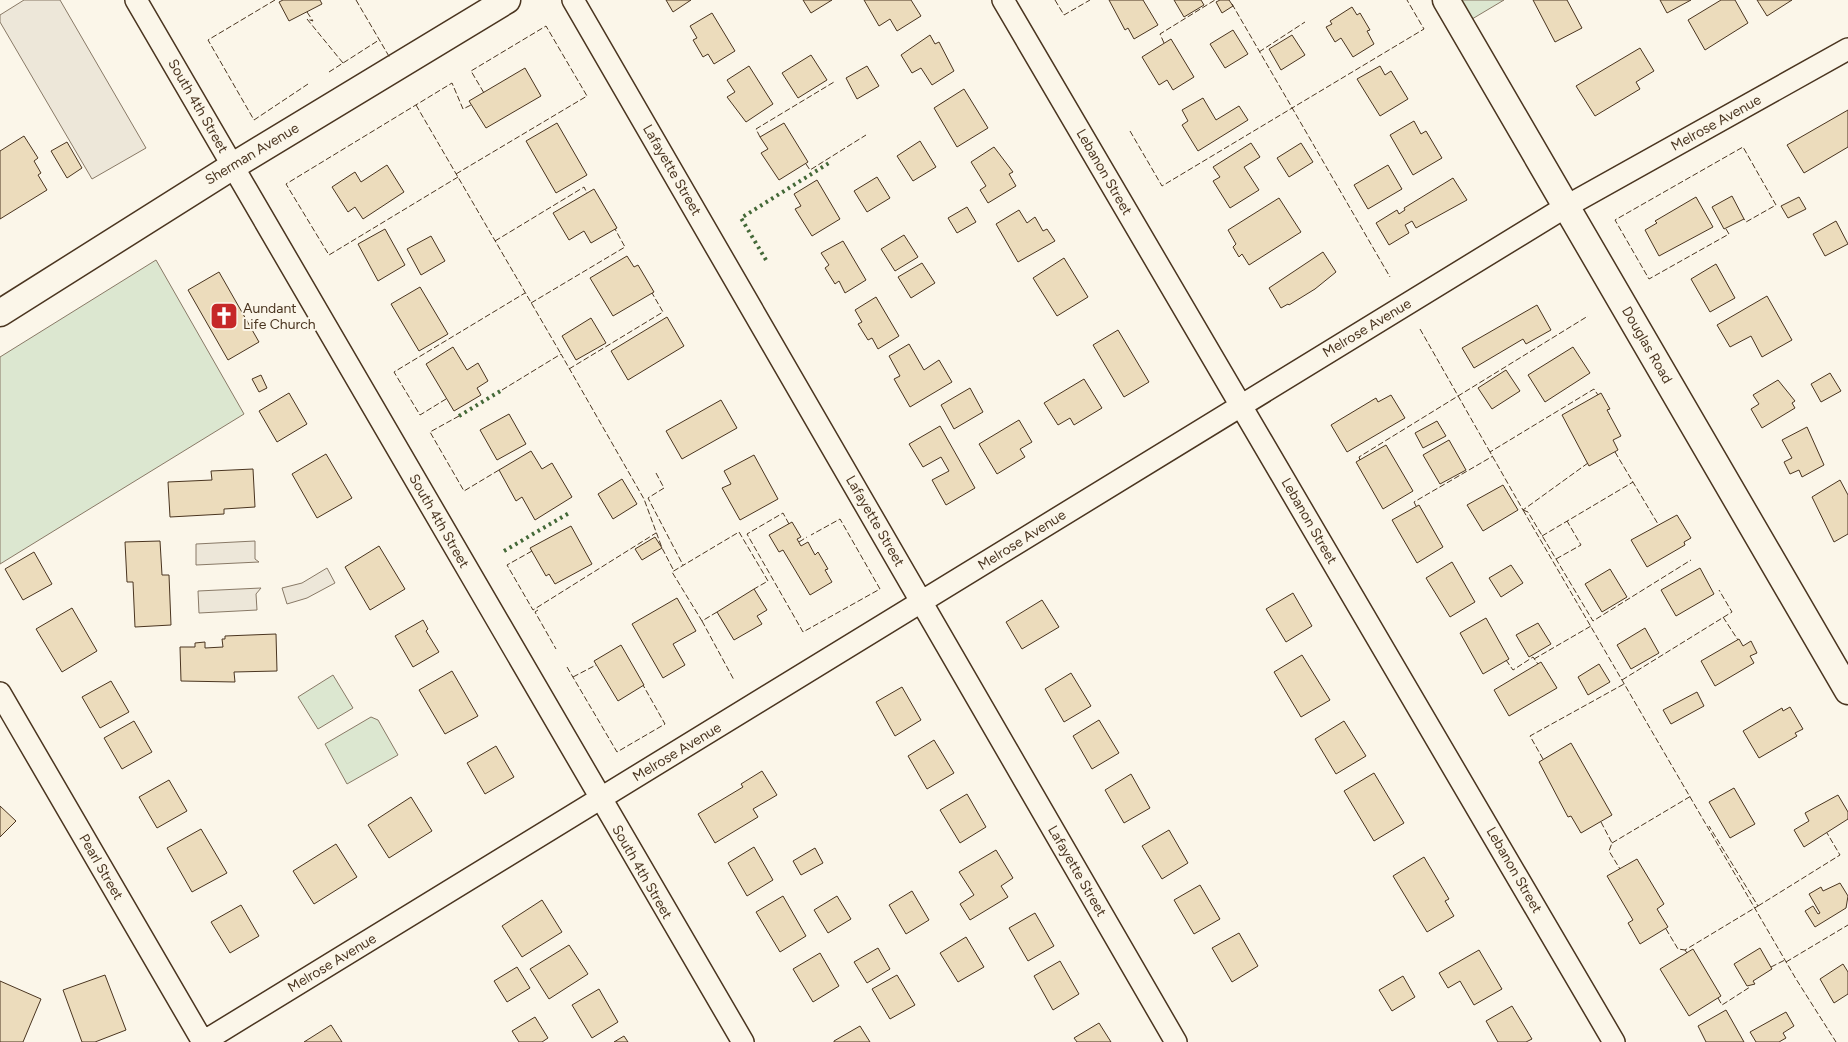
<svg xmlns="http://www.w3.org/2000/svg" width="1848" height="1042" font-family="Figtree,sans-serif">
<rect width="100%" height="100%" fill="#fbf6e9"/>
<!-- green -->
<path fill="#dce7d0" stroke="#887966" d="M 1447,0 L 1504,0 L 1462,25 Z
M 156,260 L 244,414 L 0,564 L 0,357 Z
M 333,675 L 353,708 L 318,729 L 298,697 Z
M 371,717 L 378,720 L 398,755 L 347,784 L 325,744 Z"/>
<!-- parking -->
<path fill="#ede7d9" stroke="#887966" d="M 24,0 L 60,0 L 146,148 L 92,179 L 0,22 L 0,15 Z
M 255,541 L 255,559 L 259,562 L 196,565 L 196,544 Z
M 327,568 L 335,583 L 307,598 L 287,604 L 282,588 L 302,583 Z
M 261,588 L 256,594 L 257,610 L 199,613 L 198,591 Z"/>
<!-- building -->
<path fill="#ecdcbc" stroke="#4a3520" d="M 283,0 L 320,0 L 322,4 L 289,21 L 279,2 Z
M 666,0 L 691,0 L 673,12 Z
M 803,0 L 832,0 L 811,13 Z
M 864,0 L 911,0 L 921,16 L 897,31 L 890,19 L 879,26 Z
M 1109,0 L 1143,0 L 1158,25 L 1134,39 L 1128,28 L 1125,30 Z
M 1174,0 L 1201,0 L 1204,5 L 1184,17 Z
M 1220,0 L 1229,0 L 1233,6 L 1222,13 L 1216,2 Z
M 1533,0 L 1567,0 L 1582,28 L 1555,42 Z
M 1660,0 L 1691,0 L 1667,13 Z
M 1721,0 L 1735,0 L 1748,23 L 1705,50 L 1688,20 Z
M 1757,0 L 1792,0 L 1767,16 Z
M 1352,7 L 1357,15 L 1360,13 L 1370,30 L 1367,31 L 1374,44 L 1353,57 L 1341,38 L 1335,42 L 1326,27 L 1332,24 L 1330,21 Z
M 712,13 L 735,51 L 714,64 L 708,54 L 703,57 L 693,40 L 697,38 L 690,26 Z
M 1233,30 L 1248,54 L 1225,68 L 1210,44 Z
M 930,35 L 935,44 L 939,42 L 954,71 L 932,85 L 921,68 L 912,73 L 901,55 Z
M 1292,35 L 1305,55 L 1281,70 L 1269,49 Z
M 1171,39 L 1194,77 L 1173,90 L 1167,80 L 1159,85 L 1142,57 Z
M 1640,48 L 1654,71 L 1636,82 L 1640,89 L 1595,116 L 1576,86 Z
M 811,55 L 827,80 L 798,98 L 782,73 Z
M 749,66 L 773,104 L 746,122 L 727,97 L 735,92 L 727,80 Z
M 867,66 L 879,86 L 857,99 L 846,78 Z
M 1380,66 L 1385,75 L 1391,71 L 1408,99 L 1380,116 L 1357,79 Z
M 525,68 L 541,96 L 486,128 L 469,101 Z
M 964,89 L 988,128 L 957,147 L 934,108 Z
M 1203,98 L 1216,120 L 1239,106 L 1248,120 L 1198,151 L 1182,125 L 1188,121 L 1182,110 Z
M 1848,110 L 1848,147 L 1804,173 L 1787,145 Z
M 1414,121 L 1421,134 L 1426,131 L 1442,158 L 1413,175 L 1390,135 Z
M 557,123 L 587,175 L 556,193 L 526,141 Z
M 784,123 L 808,162 L 779,180 L 761,153 L 768,149 L 760,137 Z
M 24,136 L 38,158 L 34,161 L 41,173 L 38,175 L 47,190 L 0,219 L 0,151 Z
M 920,141 L 936,167 L 913,181 L 897,156 Z
M 67,142 L 82,168 L 67,178 L 51,151 Z
M 1251,143 L 1260,157 L 1244,167 L 1259,190 L 1230,208 L 1213,181 L 1220,177 L 1213,167 Z
M 1301,143 L 1313,162 L 1289,177 L 1277,158 Z
M 994,147 L 1013,172 L 1009,174 L 1016,186 L 988,203 L 980,190 L 986,186 L 971,162 Z
M 387,165 L 404,192 L 363,219 L 355,207 L 348,212 L 332,187 L 355,172 L 361,182 Z
M 1388,165 L 1402,189 L 1368,209 L 1354,185 Z
M 877,177 L 890,198 L 867,212 L 854,191 Z
M 1453,178 L 1467,200 L 1416,228 L 1412,221 L 1405,225 L 1409,233 L 1389,245 L 1376,223 L 1397,210 L 1399,214 L 1405,210 L 1404,208 Z
M 817,180 L 840,219 L 812,236 L 795,209 L 801,206 L 794,194 Z
M 594,189 L 617,228 L 591,243 L 584,231 L 569,240 L 553,213 Z
M 1732,196 L 1744,219 L 1724,229 L 1712,207 Z
M 1696,197 L 1713,227 L 1659,256 L 1645,230 L 1657,223 L 1655,221 Z
M 1799,197 L 1806,209 L 1788,218 L 1781,206 Z
M 1279,198 L 1301,232 L 1249,265 L 1242,254 L 1239,257 L 1233,247 L 1236,244 L 1228,230 Z
M 967,207 L 976,222 L 957,233 L 948,218 Z
M 1019,210 L 1027,223 L 1035,217 L 1043,231 L 1047,229 L 1055,241 L 1018,262 L 996,224 Z
M 1836,221 L 1848,244 L 1825,256 L 1813,234 Z
M 385,229 L 405,265 L 378,281 L 358,244 Z
M 904,235 L 918,257 L 895,271 L 881,249 Z
M 431,236 L 445,261 L 421,275 L 407,249 Z
M 843,241 L 866,280 L 845,293 L 839,281 L 835,284 L 825,268 L 829,265 L 821,253 Z
M 1323,252 L 1336,272 L 1315,289 L 1289,305 L 1288,304 L 1281,308 L 1269,288 Z
M 627,256 L 634,267 L 638,265 L 654,292 L 613,316 L 590,278 Z
M 1064,258 L 1088,297 L 1057,316 L 1033,278 Z
M 922,263 L 935,283 L 911,298 L 898,277 Z
M 1716,264 L 1735,298 L 1710,312 L 1691,279 Z
M 219,272 L 259,342 L 228,360 L 188,290 Z
M 420,287 L 448,334 L 419,351 L 391,304 Z
M 1767,296 L 1792,340 L 1762,357 L 1751,336 L 1730,347 L 1717,325 Z
M 876,297 L 899,336 L 878,349 L 872,338 L 868,340 L 858,324 L 862,322 L 855,310 Z
M 1537,305 L 1551,330 L 1526,344 L 1523,339 L 1474,368 L 1462,348 Z
M 667,317 L 684,346 L 628,380 L 611,351 Z
M 591,318 L 606,343 L 576,360 L 562,336 Z
M 1118,330 L 1149,382 L 1124,397 L 1093,345 Z
M 909,344 L 924,370 L 939,360 L 952,382 L 910,407 L 894,379 L 900,376 L 889,356 Z
M 453,347 L 467,370 L 478,363 L 488,381 L 477,388 L 481,395 L 454,411 L 426,364 Z
M 1573,347 L 1590,373 L 1545,402 L 1528,375 Z
M 1506,370 L 1520,391 L 1492,409 L 1478,388 Z
M 1830,373 L 1841,391 L 1821,402 L 1811,384 Z
M 261,375 L 267,388 L 259,392 L 252,379 Z
M 1084,379 L 1102,408 L 1074,425 L 1070,418 L 1058,425 L 1044,403 Z
M 1778,380 L 1795,401 L 1792,403 L 1795,408 L 1762,428 L 1751,409 L 1759,404 L 1753,395 Z
M 970,388 L 983,412 L 954,429 L 941,405 Z
M 289,393 L 307,424 L 277,442 L 259,411 Z
M 1601,393 L 1610,409 L 1607,410 L 1621,436 L 1613,440 L 1618,450 L 1589,466 L 1562,415 Z
M 1391,395 L 1405,418 L 1347,452 L 1331,425 L 1376,398 L 1378,402 Z
M 721,400 L 737,428 L 682,459 L 666,431 Z
M 509,414 L 526,444 L 497,460 L 480,430 Z
M 1019,420 L 1032,442 L 1020,449 L 1025,457 L 997,474 L 979,444 Z
M 1437,421 L 1446,436 L 1423,448 L 1415,433 Z
M 940,426 L 975,488 L 946,505 L 932,480 L 949,471 L 941,457 L 923,467 L 909,444 Z
M 1807,427 L 1824,465 L 1802,477 L 1799,470 L 1790,474 L 1784,462 L 1792,458 L 1782,440 Z
M 1449,440 L 1466,470 L 1440,484 L 1423,455 Z
M 1386,445 L 1413,491 L 1383,509 L 1356,462 Z
M 531,451 L 542,469 L 552,463 L 572,497 L 535,520 L 522,497 L 516,501 L 499,470 Z
M 326,454 L 352,498 L 317,518 L 292,474 Z
M 754,455 L 778,499 L 740,520 L 722,488 L 731,484 L 724,471 Z
M 253,469 L 255,507 L 224,509 L 224,514 L 170,517 L 168,482 L 212,480 L 211,471 Z
M 622,479 L 637,504 L 613,519 L 598,494 Z
M 1840,480 L 1848,495 L 1848,534 L 1834,542 L 1812,497 Z
M 1503,485 L 1518,510 L 1483,531 L 1467,505 Z
M 1419,505 L 1443,547 L 1417,563 L 1392,520 Z
M 1677,515 L 1691,538 L 1684,542 L 1685,545 L 1647,567 L 1631,540 Z
M 792,522 L 801,537 L 797,539 L 801,546 L 808,542 L 815,555 L 818,552 L 828,569 L 825,570 L 832,582 L 810,595 L 783,550 L 779,552 L 769,535 Z
M 571,526 L 592,564 L 555,584 L 549,574 L 546,576 L 530,548 Z
M 655,537 L 662,548 L 642,560 L 635,549 Z
M 160,541 L 162,575 L 169,575 L 171,625 L 135,627 L 133,582 L 127,582 L 125,542 Z
M 379,546 L 405,589 L 370,610 L 345,567 Z
M 34,552 L 52,584 L 23,600 L 5,569 Z
M 1452,562 L 1475,602 L 1450,617 L 1426,578 Z
M 1511,565 L 1523,583 L 1501,597 L 1489,578 Z
M 1700,568 L 1714,594 L 1676,616 L 1661,590 Z
M 1610,569 L 1627,597 L 1602,612 L 1585,584 Z
M 754,589 L 767,610 L 757,616 L 762,624 L 734,640 L 717,612 Z
M 1293,593 L 1312,626 L 1286,642 L 1266,609 Z
M 677,598 L 696,631 L 673,644 L 685,665 L 663,678 L 632,624 Z
M 1042,600 L 1059,627 L 1022,649 L 1006,622 Z
M 72,608 L 97,651 L 62,672 L 36,629 Z
M 1486,618 L 1509,659 L 1483,674 L 1460,633 Z
M 423,620 L 428,629 L 426,631 L 439,652 L 413,667 L 395,636 Z
M 1538,623 L 1551,644 L 1529,657 L 1516,635 Z
M 1645,628 L 1659,653 L 1631,669 L 1617,645 Z
M 276,634 L 277,671 L 234,672 L 235,682 L 181,681 L 180,647 L 195,647 L 195,643 L 205,642 L 205,648 L 223,647 L 222,639 L 225,639 L 225,636 Z
M 1739,639 L 1743,646 L 1751,641 L 1757,653 L 1750,656 L 1754,663 L 1715,686 L 1701,661 Z
M 621,645 L 644,685 L 618,701 L 594,661 Z
M 1302,655 L 1330,700 L 1301,717 L 1274,672 Z
M 1541,662 L 1557,688 L 1509,716 L 1494,690 Z
M 1599,664 L 1610,682 L 1588,695 L 1578,677 Z
M 452,671 L 478,716 L 445,734 L 419,690 Z
M 1071,673 L 1091,706 L 1064,722 L 1045,689 Z
M 111,681 L 129,712 L 100,728 L 82,697 Z
M 902,687 L 921,720 L 895,736 L 876,702 Z
M 1697,692 L 1704,706 L 1671,724 L 1663,710 Z
M 1790,707 L 1803,729 L 1795,733 L 1797,736 L 1759,758 L 1743,731 L 1782,708 L 1783,711 Z
M 1099,720 L 1119,753 L 1092,769 L 1073,736 Z
M 134,721 L 152,752 L 122,769 L 104,738 Z
M 1344,721 L 1366,756 L 1336,774 L 1315,739 Z
M 934,740 L 954,773 L 927,789 L 908,756 Z
M 1571,743 L 1612,815 L 1581,833 L 1571,816 L 1568,817 L 1539,762 Z
M 496,746 L 514,777 L 485,794 L 467,763 Z
M 762,771 L 777,795 L 753,809 L 758,817 L 715,843 L 698,814 L 743,787 L 741,784 Z
M 1374,773 L 1404,823 L 1374,841 L 1344,791 Z
M 1131,774 L 1150,808 L 1124,823 L 1105,790 Z
M 169,780 L 187,811 L 157,828 L 139,797 Z
M 1734,788 L 1755,824 L 1730,838 L 1709,802 Z
M 967,794 L 986,827 L 960,843 L 940,810 Z
M 1838,795 L 1848,812 L 1848,819 L 1804,847 L 1794,830 L 1809,821 L 1805,813 Z
M 411,797 L 432,831 L 389,858 L 368,825 Z
M 0,806 L 16,821 L 0,837 Z
M 201,829 L 227,873 L 192,892 L 167,848 Z
M 1169,830 L 1188,863 L 1162,879 L 1142,846 Z
M 336,844 L 357,877 L 314,904 L 293,871 Z
M 754,847 L 773,880 L 747,896 L 728,863 Z
M 815,848 L 823,863 L 801,875 L 793,861 Z
M 996,850 L 1013,878 L 1001,886 L 1008,897 L 970,920 L 960,904 L 974,895 L 959,872 Z
M 1424,857 L 1449,899 L 1445,901 L 1454,916 L 1427,932 L 1393,876 Z
M 1637,859 L 1664,904 L 1657,909 L 1668,927 L 1640,944 L 1628,923 L 1633,920 L 1607,876 Z
M 1840,883 L 1848,896 L 1846,908 L 1815,927 L 1805,911 L 1813,906 L 1818,914 L 1820,913 L 1809,894 L 1821,887 L 1823,891 Z
M 1200,885 L 1220,919 L 1194,934 L 1174,900 Z
M 912,891 L 929,920 L 906,934 L 889,905 Z
M 783,896 L 806,936 L 780,952 L 756,912 Z
M 837,896 L 851,919 L 828,933 L 814,910 Z
M 542,900 L 562,932 L 522,957 L 502,926 Z
M 241,905 L 259,936 L 230,953 L 211,922 Z
M 1035,913 L 1054,946 L 1028,961 L 1009,928 Z
M 1239,933 L 1258,966 L 1232,982 L 1212,948 Z
M 966,937 L 984,967 L 958,982 L 940,953 Z
M 569,945 L 588,974 L 549,999 L 530,969 Z
M 878,948 L 890,969 L 867,983 L 854,962 Z
M 1760,948 L 1772,969 L 1753,981 L 1755,984 L 1747,986 L 1734,964 Z
M 1693,949 L 1721,996 L 1689,1016 L 1660,969 Z
M 1479,950 L 1502,989 L 1474,1005 L 1460,981 L 1448,988 L 1439,973 Z
M 820,953 L 839,986 L 813,1002 L 793,969 Z
M 1060,961 L 1079,994 L 1053,1010 L 1034,976 Z
M 1843,964 L 1848,972 L 1848,994 L 1834,1003 L 1820,979 Z
M 517,967 L 530,988 L 507,1002 L 494,981 Z
M 105,975 L 126,1030 L 95,1042 L 82,1042 L 63,990 Z
M 897,975 L 915,1005 L 890,1019 L 872,989 Z
M 1403,976 L 1415,997 L 1392,1011 L 1379,990 Z
M 0,981 L 41,999 L 23,1042 L 0,1042 Z
M 599,989 L 618,1022 L 592,1038 L 572,1005 Z
M 1512,1006 L 1532,1039 L 1526,1042 L 1498,1042 L 1486,1021 Z
M 1726,1010 L 1744,1042 L 1706,1042 L 1698,1026 Z
M 1786,1012 L 1794,1026 L 1783,1033 L 1786,1038 L 1779,1042 L 1756,1042 L 1750,1032 Z
M 535,1017 L 548,1038 L 542,1042 L 519,1042 L 512,1031 Z
M 1099,1023 L 1111,1042 L 1077,1042 L 1074,1038 Z
M 331,1025 L 342,1042 L 304,1042 Z
M 860,1026 L 870,1042 L 834,1042 L 834,1041 Z
M 624,1036 L 628,1042 L 614,1042 Z"/>
<g fill="none" stroke-linecap="round" stroke-linejoin="round">
<defs>
<path id="minor" d="M 136,0 L 743,1042
M 573,0 L 1176,1042
M 1003,0 L 1614,1042
M 0,693 L 203,1042
M 203,1042 L 1567,206 L 1848,49"/>
<path id="tertiary" d="M 1446,0 L 1848,691
M 0,313 L 233,166 L 507,0"/>
</defs>
<!-- minor casing -->
<use href="#minor" stroke="#4a3520" stroke-width="24"/>
<!-- tertiary casing -->
<use href="#tertiary" stroke="#4a3520" stroke-width="29"/>
<!-- minor -->
<use href="#minor" stroke="#fbf6e9" stroke-width="21"/>
<!-- tertiary -->
<use href="#tertiary" stroke="#fbf6e9" stroke-width="26"/>
<!-- hedge -->
<path stroke="#436837" stroke-width="4" stroke-dasharray="2.5 4" stroke-linecap="butt" d="M 766,260 L 741,218 L 829,163
M 459,416 L 502,390
M 504,551 L 569,513"/>
<!-- fence -->
<path stroke="#4a3520" stroke-width="1" stroke-dasharray="6 2.5" stroke-linecap="butt" d="M 275,0 L 208,40 L 254,120 L 308,84
M 356,0 L 390,58
M 1055,0 L 1064,15 L 1090,0
M 1232,4 L 1390,277
M 307,12 L 313,21 L 307,19 L 343,63
M 1164,43 L 1160,34 L 1215,0
M 1259,52 L 1305,22
M 329,72 L 379,40
M 416,105 L 561,354
M 1130,131 L 1162,186 L 1424,29 L 1407,0
M 760,137 L 756,129 L 834,82
M 806,164 L 810,170 L 866,135
M 456,174 L 587,96 L 546,26 L 471,71 L 484,93
M 458,177 L 329,255 L 286,184 L 452,83 L 463,109 L 471,105
M 1726,229 L 1729,234 L 1649,279 L 1615,220 L 1743,147 L 1776,205 L 1746,222 L 1744,219
M 495,241 L 584,187 L 587,193
M 531,303 L 625,247 L 615,229
M 1420,329 L 1490,452
M 569,369 L 663,312 L 652,293
M 502,390 L 561,354 L 644,499 L 662,548 L 674,571
M 446,399 L 420,415 L 394,372 L 525,293
M 459,416 L 430,432 L 464,491 L 499,470
M 1615,452 L 1658,524
M 1360,460 L 1359,457 L 1588,316
M 1588,463 L 1523,510 L 1490,452 L 1594,389 L 1598,395
M 656,473 L 664,488 L 648,498 L 683,565
M 1416,506 L 1414,502 L 1493,456
M 1523,510 L 1796,979 L 1836,1042
M 1523,510 L 1528,512 L 1593,621 L 1691,560
M 789,524 L 783,513 L 747,534 L 803,632 L 880,589 L 840,519 L 811,535
M 1542,536 L 1633,482
M 799,542 L 807,537
M 532,551 L 507,565 L 533,610 L 656,533
M 1556,559 L 1581,545 L 1567,521
M 538,610 L 535,612 L 556,649
M 717,612 L 702,621 L 672,572 L 739,532 L 768,581 L 754,589
M 1723,617 L 1738,640
M 702,621 L 734,680
M 1534,659 L 1591,626
M 1506,660 L 1513,670 L 1533,657 L 1538,664
M 567,667 L 617,752 L 665,724 L 643,685
M 573,677 L 596,665
M 1622,680 L 1732,612 L 1719,590
M 1543,759 L 1530,736 L 1624,684
M 1601,822 L 1612,843 L 1609,851 L 1620,869
M 1612,843 L 1691,796
M 1758,906 L 1840,855 L 1827,833
M 1666,929 L 1678,949 L 1685,950
M 1687,953 L 1685,950 L 1758,906 L 1709,826
M 1786,962 L 1848,925
M 1771,967 L 1785,960
M 1718,998 L 1722,1005 L 1750,987"/>
</g>
<!-- icons -->
<defs>
<symbol id="church-square" viewBox="-11 -11 22 22"><rect x="-9" y="-9" width="18" height="18" rx="4" fill="#c62828" stroke="#fbf6e9"/><path d="M-1.2-6h2.4v3.5h3.3v2.4h-3.3V6h-2.4V-.1h-3.3v-2.4h3.3Z" fill="#fff"/></symbol>
</defs>
<g fill-rule="evenodd">
<use href="#church-square" x="208" y="300" width="32" height="32"/>
</g>
<g text-anchor="middle" dominant-baseline="central" stroke-width="4" stroke-linejoin="round" paint-order="stroke">
<!-- street labels -->
<g font-size="14" fill="#4a3520" stroke="#fbf6e9">
<text transform="translate(198 106) rotate(60)">South 4th Street</text>
<text transform="translate(1716 123) rotate(-29)">Melrose Avenue</text>
<text transform="translate(252 154) rotate(-31)">Sherman Avenue</text>
<text transform="translate(672 170) rotate(60)">Lafayette Street</text>
<text transform="translate(1104 172) rotate(60)">Lebanon Street</text>
<text transform="translate(1367 328) rotate(-31)">Melrose Avenue</text>
<text transform="translate(1647 345) rotate(60)">Douglas Road</text>
<text transform="translate(439 521) rotate(60)">South 4th Street</text>
<text transform="translate(875 521) rotate(60)">Lafayette Street</text>
<text transform="translate(1309 521) rotate(60)">Lebanon Street</text>
<text transform="translate(1022 540) rotate(-32)">Melrose Avenue</text>
<text transform="translate(677 752) rotate(-31)">Melrose Avenue</text>
<text transform="translate(101 867) rotate(60)">Pearl Street</text>
<text transform="translate(1514 870) rotate(60)">Lebanon Street</text>
<text transform="translate(1077 871) rotate(60)">Lafayette Street</text>
<text transform="translate(642 872) rotate(60)">South 4th Street</text>
<text transform="translate(332 963) rotate(-31)">Melrose Avenue</text>
</g>
<!-- poi labels -->
<g font-size="14" fill="#4a3520" stroke="#fbf6e9" text-anchor="start">
<text x="243" y="308">Aundant<tspan x="243" dy="16">Life Church</tspan></text>
</g>
</g>
</svg>
